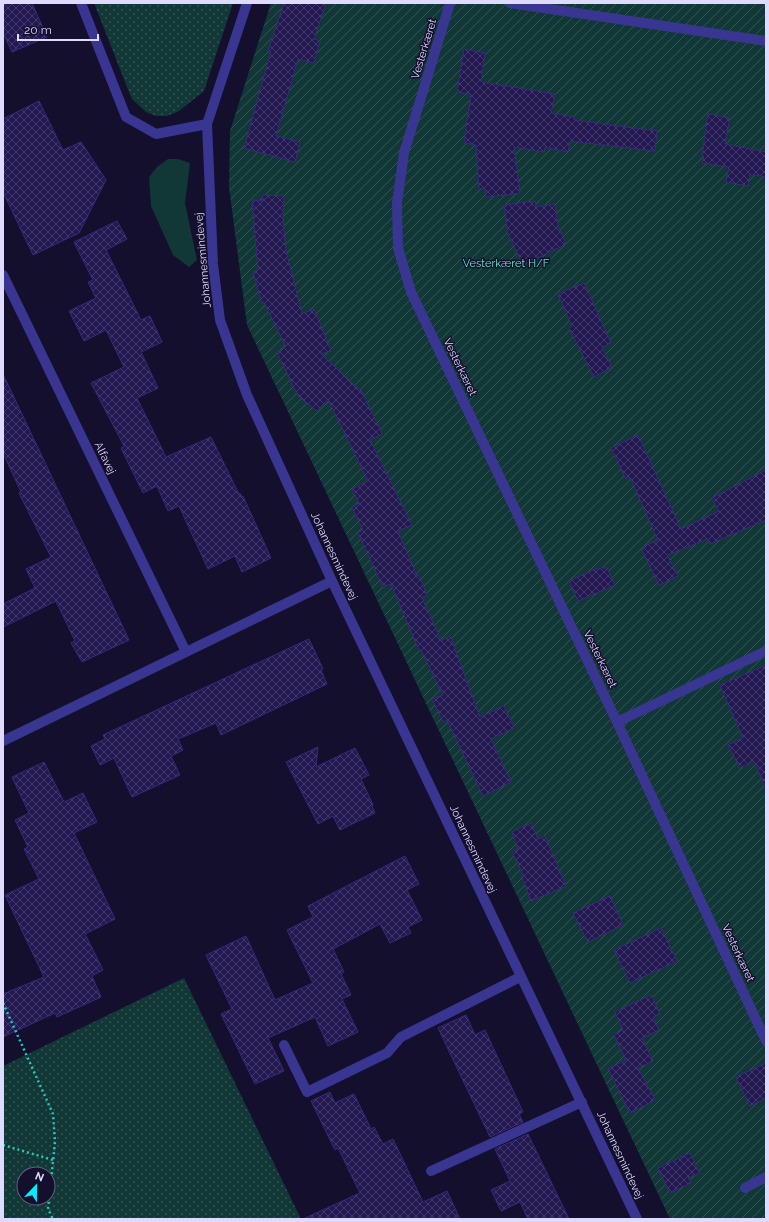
<svg xmlns="http://www.w3.org/2000/svg" width="769" height="1222" font-family="Raleway,sans-serif">
<defs>
<pattern id="park-dots" width="8" height="8" patternUnits="userSpaceOnUse"><rect width="8" height="8" fill="#113836"/><path d="M2 2h.1M6 6h.1" fill="none" stroke="#335454" stroke-width="1.8" stroke-linecap="round"/></pattern>
<pattern id="garden-furrows" width="10" height="10" patternUnits="userSpaceOnUse"><rect width="10" height="10" fill="#113836"/><path d="M-1 1l2-2M0 10L10 0M9 11l2-2" fill="none" stroke="#335454"/></pattern>
<pattern id="building-cross-hatch" width="8" height="8" patternUnits="userSpaceOnUse"><rect width="8" height="8" fill="#231950"/><path d="M0 0l8 8M0 8l8-8" fill="none" stroke="#423a6a"/></pattern>
</defs>
<rect width="100%" height="100%" fill="#140f2d"/>
<!-- grass -->
<path fill="#113836" d="M 168,159 L 178,159 L 190,163 L 185,203 L 197,260 L 189,267 L 173,255 L 151,206 L 149,177 L 157,167 Z"/>
<!-- park -->
<path fill="url(#park-dots)" fill-rule="evenodd" d="M 94,3 L 233,3 L 204,91 L 179,111 L 167,116 L 156,116 L 146,112 L 132,99 L 129,92 Z
M 184,978 L 301,1219 L 3,1219 L 3,1066 ZM 24,1174 L 48,1174 L 48,1198 L 24,1198 Z"/>
<!-- garden -->
<path fill="url(#garden-furrows)" d="M 271,3 L 766,3 L 766,1219 L 670,1219 L 247,325 L 229,187 L 230,131 Z"/>
<!-- building -->
<path fill="url(#building-cross-hatch)" stroke="#38297e" d="M 3,3 L 32,3 L 47,37 L 12,52 L 3,33 Z
M 284,3 L 326,3 L 314,39 L 320,41 L 314,63 L 298,59 L 276,136 L 300,142 L 295,162 L 244,148 L 271,51 L 268,51 Z
M 464,49 L 485,53 L 481,82 L 555,94 L 551,113 L 574,117 L 574,120 L 657,131 L 655,151 L 570,141 L 568,152 L 545,147 L 544,152 L 514,147 L 520,193 L 486,197 L 485,188 L 479,189 L 476,145 L 464,143 L 471,94 L 457,92 Z
M 39,101 L 63,150 L 81,142 L 106,180 L 79,233 L 33,255 L 3,192 L 3,119 Z
M 708,114 L 730,118 L 725,144 L 766,152 L 766,177 L 750,174 L 748,186 L 726,182 L 729,167 L 702,163 L 704,156 L 702,156 Z
M 263,195 L 284,196 L 283,218 L 286,251 L 302,314 L 314,309 L 331,351 L 321,354 L 362,392 L 382,434 L 370,440 L 412,525 L 398,531 L 417,576 L 419,575 L 427,595 L 422,598 L 441,641 L 450,636 L 480,717 L 504,706 L 514,728 L 491,739 L 511,782 L 483,796 L 447,720 L 443,722 L 432,699 L 443,695 L 421,650 L 419,650 L 391,584 L 383,587 L 358,533 L 363,530 L 352,507 L 359,503 L 352,489 L 368,481 L 328,399 L 317,411 L 298,396 L 277,352 L 286,347 L 264,302 L 262,303 L 253,272 L 258,270 L 252,200 L 262,201 Z
M 535,201 L 536,207 L 555,204 L 558,226 L 566,244 L 523,265 L 508,234 L 504,205 Z
M 117,221 L 127,239 L 106,250 L 141,320 L 150,316 L 162,342 L 141,352 L 158,388 L 137,398 L 166,457 L 211,437 L 239,494 L 240,493 L 242,497 L 243,496 L 271,558 L 242,572 L 235,556 L 208,569 L 179,506 L 168,511 L 157,486 L 143,493 L 121,448 L 124,446 L 91,383 L 124,367 L 106,330 L 84,341 L 69,311 L 96,298 L 88,282 L 93,280 L 74,242 Z
M 584,283 L 611,343 L 602,348 L 612,367 L 594,377 L 569,328 L 572,326 L 558,294 Z
M 3,374 L 129,640 L 82,662 L 71,643 L 75,641 L 56,601 L 3,627 L 3,604 L 35,588 L 26,569 L 51,557 L 19,493 L 21,492 L 3,453 Z
M 638,435 L 681,529 L 719,511 L 712,498 L 766,470 L 766,520 L 710,544 L 708,539 L 667,555 L 678,576 L 659,585 L 642,550 L 645,548 L 644,546 L 658,540 L 630,477 L 626,479 L 611,448 Z
M 598,568 L 607,568 L 615,585 L 578,601 L 569,581 Z
M 309,639 L 323,669 L 321,670 L 327,684 L 221,735 L 216,723 L 178,739 L 183,750 L 171,756 L 180,775 L 132,797 L 114,758 L 100,765 L 91,746 L 105,739 L 103,735 Z
M 766,665 L 766,789 L 754,761 L 740,768 L 728,745 L 743,738 L 720,685 Z
M 318,747 L 316,767 L 355,748 L 369,775 L 361,779 L 373,805 L 372,806 L 375,813 L 340,830 L 333,816 L 318,824 L 286,762 Z
M 44,762 L 64,802 L 83,793 L 97,822 L 74,833 L 115,919 L 85,934 L 103,970 L 92,976 L 101,997 L 57,1017 L 55,1013 L 3,1037 L 3,994 L 44,977 L 5,895 L 39,879 L 24,849 L 28,847 L 15,820 L 29,813 L 12,777 Z
M 531,823 L 538,839 L 545,836 L 566,886 L 531,901 L 522,877 L 524,876 L 512,852 L 518,849 L 512,832 Z
M 405,856 L 419,884 L 407,890 L 422,920 L 408,927 L 411,933 L 390,943 L 380,924 L 333,949 L 344,972 L 341,974 L 351,995 L 342,999 L 358,1032 L 328,1046 L 315,1017 L 268,1038 L 284,1071 L 255,1084 L 221,1014 L 232,1009 L 206,955 L 246,936 L 275,1000 L 313,983 L 287,930 L 313,917 L 308,906 Z
M 610,896 L 623,925 L 588,942 L 573,913 Z
M 661,928 L 677,961 L 630,983 L 614,950 Z
M 651,995 L 660,1014 L 653,1017 L 659,1030 L 642,1038 L 653,1061 L 638,1068 L 655,1100 L 630,1113 L 608,1069 L 626,1060 L 614,1035 L 623,1030 L 615,1012 Z
M 466,1015 L 475,1035 L 485,1030 L 523,1112 L 519,1114 L 523,1122 L 490,1137 L 438,1028 Z
M 766,1063 L 766,1098 L 750,1106 L 736,1077 Z
M 330,1092 L 335,1103 L 354,1094 L 371,1129 L 374,1127 L 383,1144 L 393,1139 L 423,1202 L 447,1191 L 460,1219 L 303,1219 L 360,1193 L 338,1148 L 335,1150 L 311,1101 Z
M 528,1134 L 569,1219 L 528,1219 L 520,1202 L 501,1211 L 491,1190 L 510,1181 L 495,1149 Z
M 690,1153 L 699,1173 L 688,1178 L 691,1183 L 670,1193 L 658,1168 Z"/>
<g fill="none" stroke-linecap="round" stroke-linejoin="round">
<!-- path -->
<path stroke="#25c9bc" stroke-width="2.5" stroke-dasharray="2 3" stroke-linecap="butt" d="M 3,1003 L 53,1114 L 55,1142 L 48,1209 L 53,1219
M 3,1145 L 53,1160"/>
<!-- minor -->
<path stroke="#383690" stroke-width="10" d="M 81,3 L 126,117 L 156,134 L 207,124
M 247,3 L 207,124 L 213,264 L 220,320 L 247,395 L 332,581 L 637,1219
M 450,3 L 404,153 L 397,203 L 398,248 L 411,292 L 617,722 L 766,1041
M 510,3 L 766,41
M 3,275 L 186,652
M 617,722 L 766,651
M 3,741 L 332,581
M 284,1045 L 307,1092 L 387,1053 L 401,1037 L 520,977
M 431,1171 L 582,1102
M 745,1188 L 766,1177"/>
</g>
<g text-anchor="middle" dominant-baseline="central" stroke-width="3" stroke-linejoin="round" paint-order="stroke">
<!-- street labels -->
<g font-size="11" fill="#dfdbff" stroke="#140f2d">
<text transform="translate(424 49) rotate(-73)">Vesterkæret</text>
<text transform="translate(203 260) rotate(-95)">Johannesmindevej</text>
<text transform="translate(460 367) rotate(64)">Vesterkæret</text>
<text transform="translate(105 458) rotate(64)">Alfavej</text>
<text transform="translate(334 556) rotate(65)">Johannesmindevej</text>
<text transform="translate(600 659) rotate(64)">Vesterkæret</text>
<text transform="translate(473 849) rotate(65)">Johannesmindevej</text>
<text transform="translate(738 953) rotate(65)">Vesterkæret</text>
<text transform="translate(620 1155) rotate(65)">Johannesmindevej</text>
</g>
<!-- park labels -->
<g font-size="11" fill="#5bebc4" stroke="#140f2d">
<text x="506" y="263">Vesterkæret H/F</text>
</g>
</g>
<!-- border -->
<rect width="769" height="1222" fill="none" stroke="#dfdbff" stroke-width="8"/>
<!-- north arrow -->
<g transform="translate(36 1186) rotate(22)"><circle r="19" fill="#140f2d" stroke="#656181"/>
<path d="M0-3L7 15L0 10L-7 15Z" fill="#07ebff"/>
<text y="-6" font-size="11" font-weight="bold" text-anchor="middle" fill="#dfdbff">N</text>
</g>
<!-- scale -->
<path d="M18 34v6h80v-6" fill="none" stroke="#dfdbff" stroke-width="2"/>
<text x="24" y="34" font-size="12" fill="#dfdbff" stroke="#140f2d" stroke-width="3" paint-order="stroke">20 m</text>
</svg>
